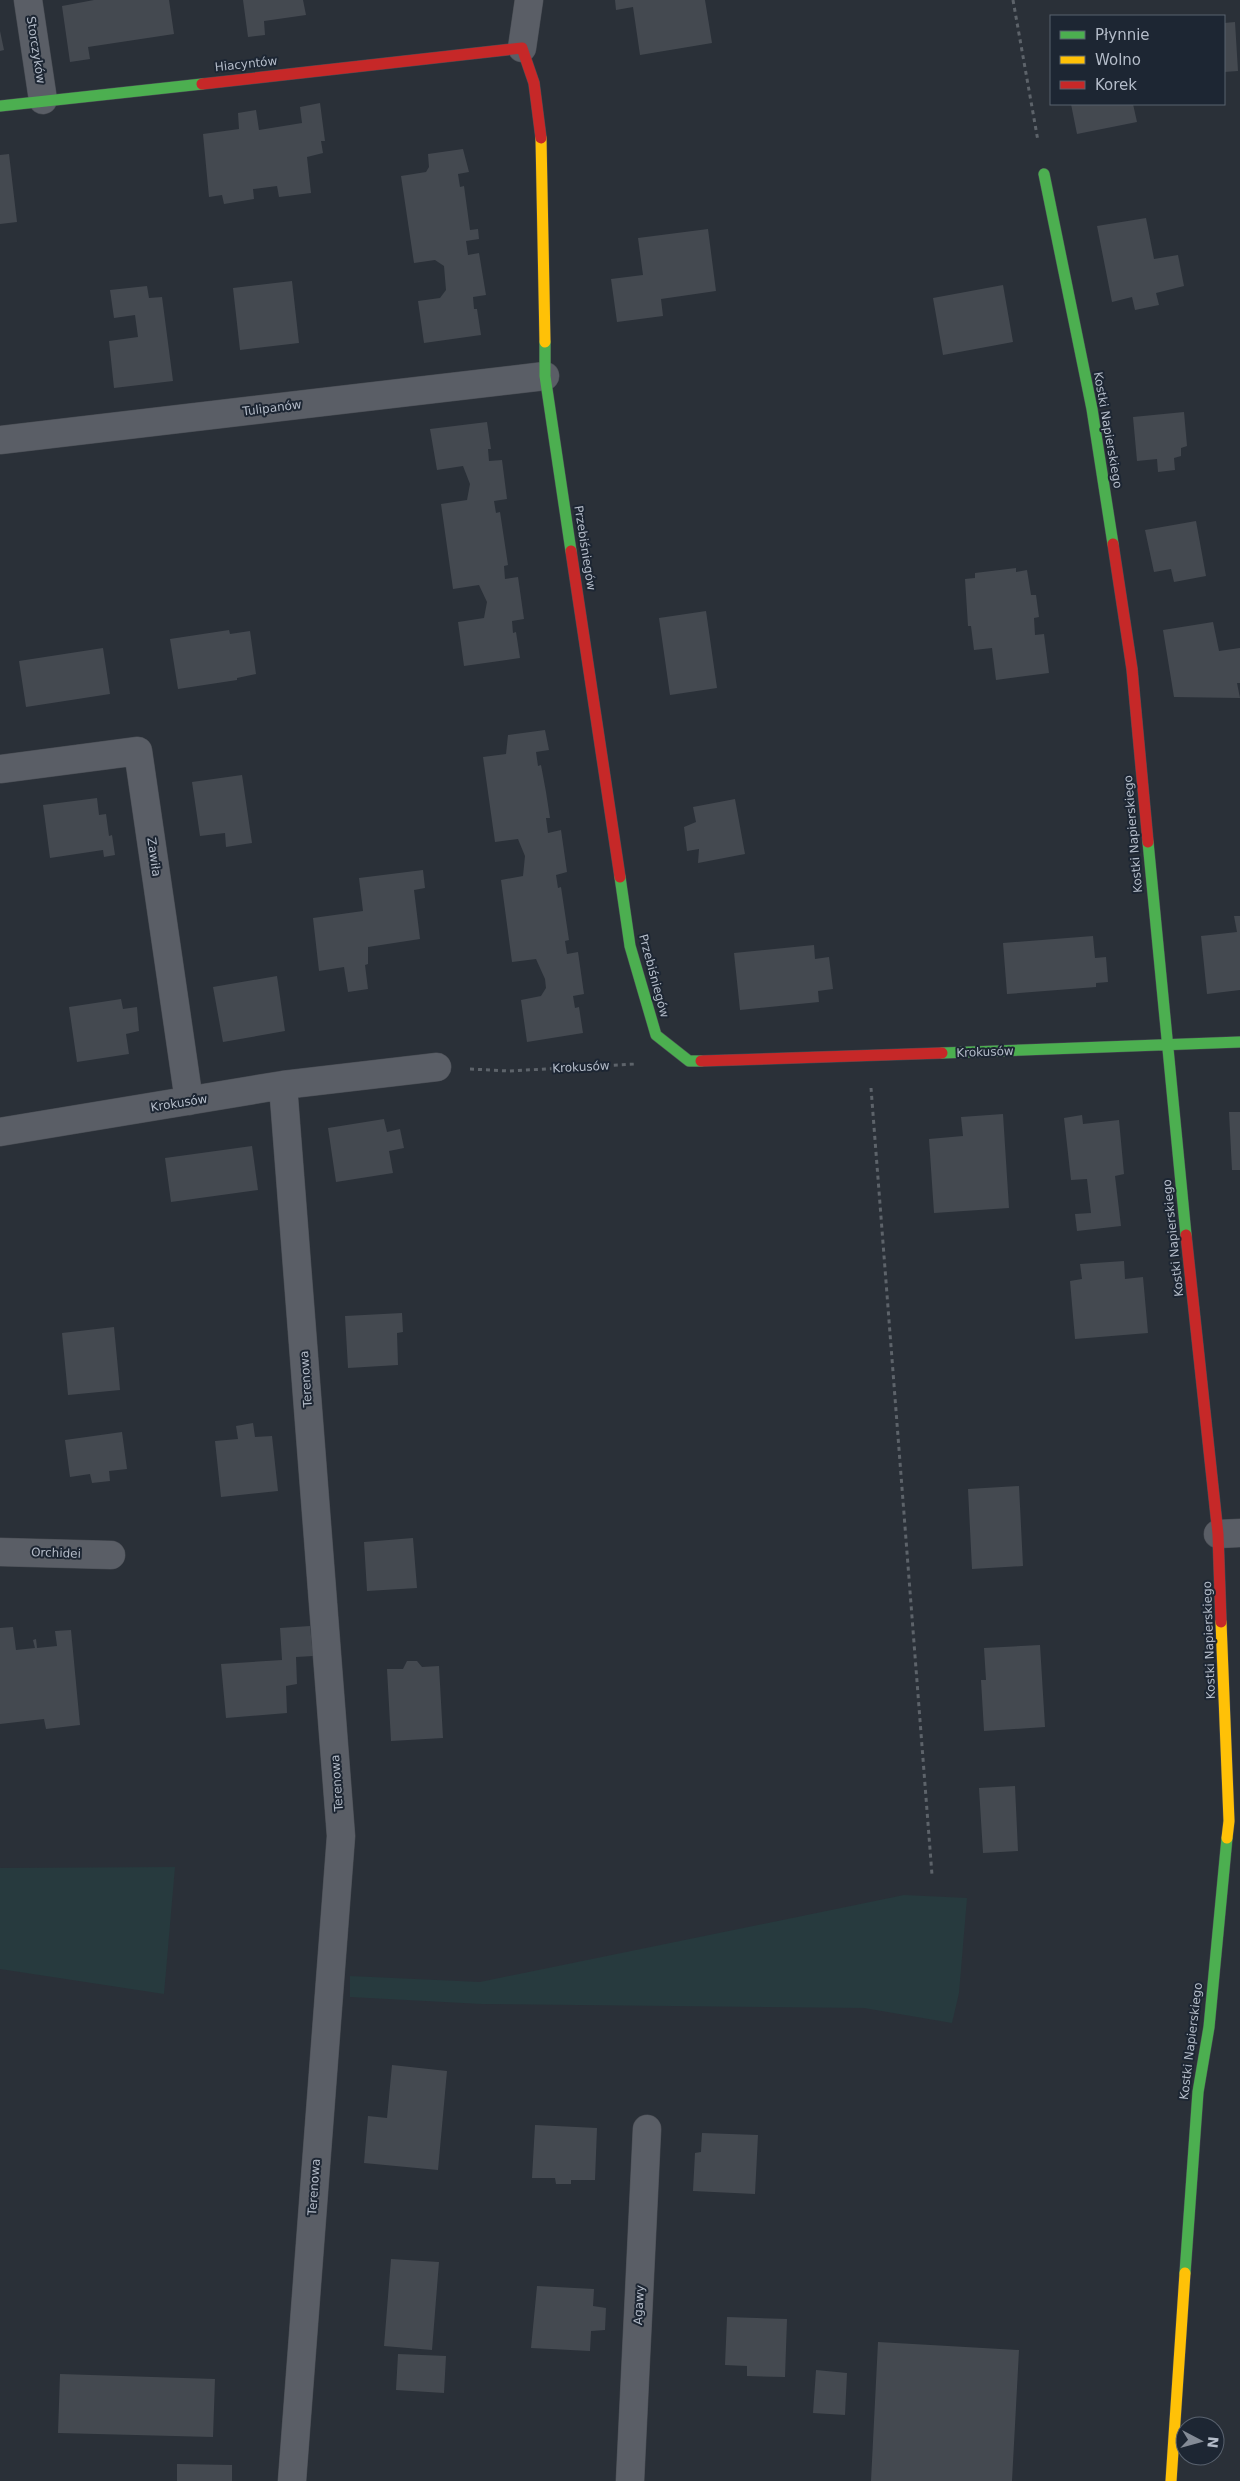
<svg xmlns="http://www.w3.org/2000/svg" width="1240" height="2481" font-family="'DejaVu Sans',sans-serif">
<rect width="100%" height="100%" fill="#2a3038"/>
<!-- green -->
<path fill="#273a3e" d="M 175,1867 L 164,1994 L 0,1969 L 0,1868 Z
M 904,1895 L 967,1898 L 959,1993 L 952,2023 L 864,2008 L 482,2004 L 350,1997 L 350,1976 L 480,1982 Z"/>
<!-- building -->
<path fill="#444950" d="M 94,0 L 169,0 L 174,34 L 88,47 L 90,59 L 70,62 L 62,6 Z
M 243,0 L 303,0 L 306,15 L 264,21 L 265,35 L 248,37 Z
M 615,0 L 705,0 L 712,43 L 640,55 L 633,7 L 616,10 Z
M 1235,22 L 1238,71 L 1224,72 L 1224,23 Z
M 0,31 L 4,50 L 0,51 Z
M 320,103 L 325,141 L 321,141 L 323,153 L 307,157 L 311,193 L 279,197 L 277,186 L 253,189 L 254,199 L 224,204 L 222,195 L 209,197 L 203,134 L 239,129 L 238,113 L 256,110 L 259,130 L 302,123 L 300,107 Z
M 1071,104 L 1133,104 L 1137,122 L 1077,134 Z
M 463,149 L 469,172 L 458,174 L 460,187 L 464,186 L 470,230 L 478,229 L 479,239 L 466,241 L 468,255 L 479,253 L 486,295 L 473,297 L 474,309 L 477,309 L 481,335 L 424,343 L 418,301 L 440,298 L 446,290 L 444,266 L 435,260 L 414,263 L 401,176 L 426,172 L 429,167 L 428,154 Z
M 9,154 L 17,222 L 0,224 L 0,155 Z
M 1146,218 L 1154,259 L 1178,255 L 1184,286 L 1156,293 L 1159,305 L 1135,310 L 1132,297 L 1112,302 L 1097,226 Z
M 708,229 L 716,291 L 661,299 L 663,316 L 617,322 L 611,279 L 643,275 L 638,238 Z
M 292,281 L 299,343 L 240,350 L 233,288 Z
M 1003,285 L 1013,342 L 943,355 L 933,298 Z
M 147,286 L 149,298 L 162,297 L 173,381 L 114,388 L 109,341 L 138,337 L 135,315 L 114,318 L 110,290 Z
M 1184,412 L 1187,446 L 1181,448 L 1181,456 L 1174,458 L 1175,470 L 1158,472 L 1157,459 L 1137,461 L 1133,417 Z
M 487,422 L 491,449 L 488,449 L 489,461 L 502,460 L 507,499 L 494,501 L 496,513 L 500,512 L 508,565 L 504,566 L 505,579 L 518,577 L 524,619 L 512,621 L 513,633 L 516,632 L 520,658 L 464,666 L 458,622 L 484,618 L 487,602 L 479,585 L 453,589 L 441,504 L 467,500 L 470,484 L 463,466 L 437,470 L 430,429 Z
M 1196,521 L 1206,576 L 1174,582 L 1171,569 L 1154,572 L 1145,530 Z
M 1016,568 L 1016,572 L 1027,570 L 1031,595 L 1036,595 L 1039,617 L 1034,618 L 1035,635 L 1044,634 L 1049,673 L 996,680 L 992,648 L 974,650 L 971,626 L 968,626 L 965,579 L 975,578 L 975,573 Z
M 706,611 L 717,688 L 670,695 L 659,618 Z
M 1213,622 L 1219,651 L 1240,648 L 1240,683 L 1237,683 L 1240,698 L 1174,697 L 1163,630 Z
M 229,630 L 230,634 L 250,631 L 256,674 L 237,678 L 237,680 L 178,689 L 170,639 Z
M 103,648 L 110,694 L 26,707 L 19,661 Z
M 545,730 L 549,750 L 536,752 L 538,766 L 541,765 L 546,792 L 550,818 L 546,818 L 548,833 L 561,830 L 567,872 L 556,875 L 558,888 L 561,887 L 569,940 L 565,941 L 567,954 L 578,952 L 584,994 L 573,996 L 575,1008 L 579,1007 L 583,1033 L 527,1042 L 521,1000 L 541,996 L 546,988 L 545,979 L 536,959 L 512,962 L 501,880 L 523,876 L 525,856 L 518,839 L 495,842 L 483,757 L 506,754 L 508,735 Z
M 242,775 L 252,843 L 226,847 L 225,833 L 200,836 L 192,782 Z
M 97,798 L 99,815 L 106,814 L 109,836 L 112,835 L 115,855 L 104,857 L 103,850 L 50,858 L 43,805 Z
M 735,799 L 745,854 L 698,863 L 699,849 L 687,851 L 684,827 L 696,822 L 693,807 Z
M 423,870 L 425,888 L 414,890 L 420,939 L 368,947 L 368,964 L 365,965 L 368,989 L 348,992 L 344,967 L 319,971 L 313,918 L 363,911 L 359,878 Z
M 1234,916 L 1240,916 L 1240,990 L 1207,994 L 1201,936 L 1237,932 Z
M 1093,936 L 1095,958 L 1106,957 L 1108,982 L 1096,983 L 1096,987 L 1007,994 L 1003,943 Z
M 814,945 L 815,959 L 829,957 L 833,989 L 818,991 L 819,1002 L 740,1010 L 734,953 Z
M 277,976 L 285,1031 L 223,1042 L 213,987 Z
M 121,999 L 123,1009 L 137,1007 L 139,1031 L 126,1034 L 129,1054 L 77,1062 L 69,1007 Z
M 1229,1112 L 1240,1112 L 1240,1170 L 1232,1170 Z
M 1003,1114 L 1009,1208 L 934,1213 L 929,1139 L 963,1136 L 961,1117 Z
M 1082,1115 L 1083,1124 L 1119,1120 L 1124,1174 L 1115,1176 L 1121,1226 L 1077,1231 L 1075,1214 L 1091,1213 L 1087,1179 L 1071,1180 L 1064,1118 Z
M 384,1119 L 387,1132 L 400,1129 L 404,1148 L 389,1151 L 393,1173 L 336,1182 L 328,1128 Z
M 252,1146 L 258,1190 L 171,1202 L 165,1158 Z
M 1124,1261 L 1125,1279 L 1143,1277 L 1148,1333 L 1075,1339 L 1070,1281 L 1082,1279 L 1080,1264 Z
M 402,1313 L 403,1332 L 397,1333 L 398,1365 L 348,1368 L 345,1316 Z
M 114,1327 L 120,1390 L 68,1395 L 62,1333 Z
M 253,1423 L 255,1437 L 272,1436 L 278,1491 L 221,1497 L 215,1441 L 238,1439 L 236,1426 Z
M 122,1432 L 127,1469 L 109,1471 L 110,1481 L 92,1483 L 90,1474 L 70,1477 L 65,1440 Z
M 1019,1486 L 1023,1566 L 972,1569 L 968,1489 Z
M 413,1538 L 417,1588 L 367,1591 L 364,1542 Z
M 310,1626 L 313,1656 L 296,1657 L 297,1684 L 286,1686 L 287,1713 L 226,1718 L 221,1664 L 282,1660 L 280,1628 Z
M 13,1627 L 16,1650 L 35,1648 L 33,1640 L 36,1639 L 37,1648 L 57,1646 L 55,1631 L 71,1630 L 80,1725 L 46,1729 L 44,1719 L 0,1724 L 0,1628 Z
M 1040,1645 L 1045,1727 L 984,1731 L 981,1680 L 986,1680 L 984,1648 Z
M 407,1661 L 417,1661 L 422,1667 L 439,1666 L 443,1738 L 391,1741 L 387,1669 L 403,1669 Z
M 1015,1786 L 1018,1851 L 983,1853 L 979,1788 Z
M 392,2065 L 447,2071 L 438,2170 L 364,2163 L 368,2116 L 387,2118 Z
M 535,2125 L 597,2128 L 595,2180 L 571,2180 L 571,2184 L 556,2184 L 555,2178 L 532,2178 Z
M 702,2133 L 758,2135 L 755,2194 L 693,2191 L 695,2153 L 701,2152 Z
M 391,2259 L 439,2262 L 432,2350 L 384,2346 Z
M 537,2286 L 594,2289 L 593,2306 L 606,2308 L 605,2330 L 591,2331 L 590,2351 L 531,2348 Z
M 727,2317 L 787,2319 L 785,2377 L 747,2376 L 747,2366 L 725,2365 Z
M 878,2342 L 1019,2350 L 1012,2481 L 871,2481 Z
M 398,2354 L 446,2356 L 444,2393 L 396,2390 Z
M 816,2370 L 847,2373 L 845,2415 L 813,2413 Z
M 60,2374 L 215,2379 L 213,2437 L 58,2433 Z
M 177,2464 L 232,2465 L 232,2481 L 177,2481 Z"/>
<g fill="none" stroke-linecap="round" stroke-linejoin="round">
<defs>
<path id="street" d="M 28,0 L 43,100
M 522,48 L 529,0
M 0,440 L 545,376
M 0,769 L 138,751 L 189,1101
M 283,1085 L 341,1836 L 292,2481
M 0,1132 L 283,1085 L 437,1067
M 1218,1534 L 1240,1533
M 0,1552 L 111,1555
M 630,2481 L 647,2129"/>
<path id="fast" d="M 0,106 L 202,84
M 1044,174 L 1092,409 L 1113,544
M 545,342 L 545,376 L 571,551
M 1148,842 L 1186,1235
M 620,877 L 630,946 L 656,1035 L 689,1061 L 701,1061
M 942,1053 L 1240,1042
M 1185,2273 L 1198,2092 L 1209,2027 L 1227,1838"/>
<path id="slow" d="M 541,138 L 545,342
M 1221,1622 L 1229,1821 L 1227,1838
M 1171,2481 L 1185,2273"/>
<path id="jam" d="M 202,84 L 522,48 L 534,83 L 541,138
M 1113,544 L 1132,669 L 1148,842
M 571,551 L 620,877
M 701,1061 L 942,1053
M 1186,1235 L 1218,1534 L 1221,1622"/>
</defs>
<!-- street casing -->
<use href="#street" stroke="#484c53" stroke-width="29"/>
<!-- fast casing -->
<use href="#fast" stroke="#484c53" stroke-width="12"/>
<!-- slow casing -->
<use href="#slow" stroke="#484c53" stroke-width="12"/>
<!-- jam casing -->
<use href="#jam" stroke="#484c53" stroke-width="12"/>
<!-- path -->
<path stroke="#5d636a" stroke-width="3" stroke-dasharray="4 4" stroke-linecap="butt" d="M 1013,0 L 1038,141
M 470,1069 L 509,1071 L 636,1064
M 871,1088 L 932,1875"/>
<!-- street -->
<use href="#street" stroke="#5a5e66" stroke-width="28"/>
<!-- fast -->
<use href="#fast" stroke="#4caf50" stroke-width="11"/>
<!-- slow -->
<use href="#slow" stroke="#ffc107" stroke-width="11"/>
<!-- jam -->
<use href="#jam" stroke="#c62828" stroke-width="11"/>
</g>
<g text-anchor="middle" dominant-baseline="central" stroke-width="4" stroke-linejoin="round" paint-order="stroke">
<!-- street labels -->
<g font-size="12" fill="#b4bcc9" stroke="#1d2633">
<text transform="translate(36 50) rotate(81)">Storczyków</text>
<text transform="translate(246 64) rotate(-6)">Hiacyntów</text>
<text transform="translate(272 408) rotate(-7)">Tulipanów</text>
<text transform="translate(1108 430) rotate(80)">Kostki Napierskiego</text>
<text transform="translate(585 548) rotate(81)">Przebiśniegów</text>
<text transform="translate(1133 834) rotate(-95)">Kostki Napierskiego</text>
<text transform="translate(154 857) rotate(82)">Zawiła</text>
<text transform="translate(654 976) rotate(75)">Przebiśniegów</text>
<text transform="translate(985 1052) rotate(-2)">Krokusów</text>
<text transform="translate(581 1067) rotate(-3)">Krokusów</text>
<text transform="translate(179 1103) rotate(-9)">Krokusów</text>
<text transform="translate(1173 1238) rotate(-96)">Kostki Napierskiego</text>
<text transform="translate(306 1379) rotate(-94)">Terenowa</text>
<text transform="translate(56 1553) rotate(2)">Orchidei</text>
<text transform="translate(1209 1640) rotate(-92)">Kostki Napierskiego</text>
<text transform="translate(337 1783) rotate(-94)">Terenowa</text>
<text transform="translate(1191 2041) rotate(-83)">Kostki Napierskiego</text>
<text transform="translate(314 2187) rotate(-86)">Terenowa</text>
<text transform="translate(639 2305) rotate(-87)">Agawy</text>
</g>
</g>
<!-- legend -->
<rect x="1050" y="15" width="175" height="90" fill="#1d2633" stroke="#59626f"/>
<rect x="1060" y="31" width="25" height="8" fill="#4caf50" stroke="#59626f"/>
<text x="1095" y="40" font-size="15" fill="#b4bcc9">Płynnie</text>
<rect x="1060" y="56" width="25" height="8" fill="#ffc107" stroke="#59626f"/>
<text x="1095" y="65" font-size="15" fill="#b4bcc9">Wolno</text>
<rect x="1060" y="81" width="25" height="8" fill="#c62828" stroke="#59626f"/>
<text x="1095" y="90" font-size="15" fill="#b4bcc9">Korek</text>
<!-- north arrow -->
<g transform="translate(1200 2441) rotate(96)"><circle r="24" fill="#1d2633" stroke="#59626f"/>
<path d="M0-4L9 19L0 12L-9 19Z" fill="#848b96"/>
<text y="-8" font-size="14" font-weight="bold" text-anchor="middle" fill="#b4bcc9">N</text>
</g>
</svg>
